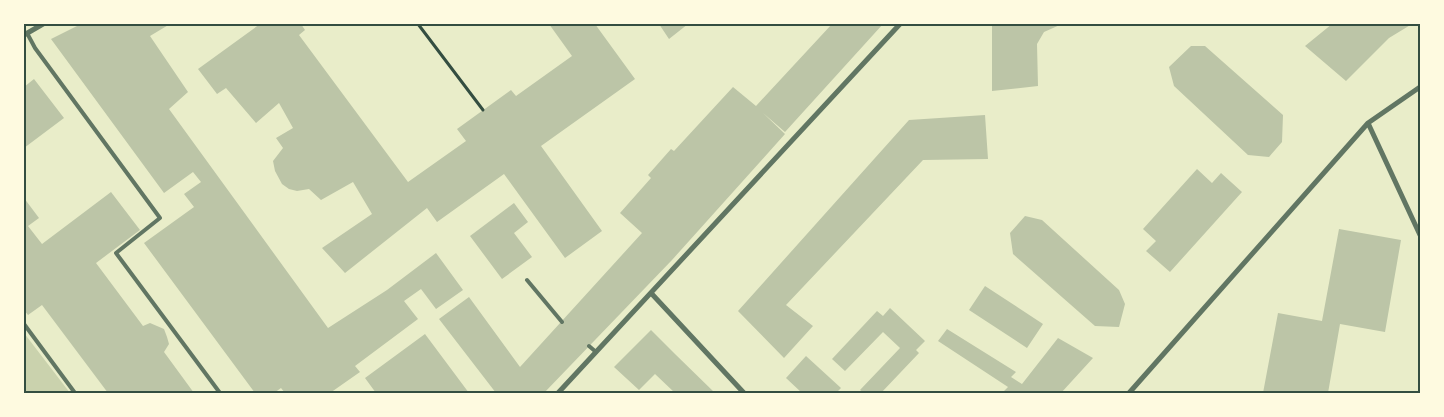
<svg xmlns="http://www.w3.org/2000/svg" width="1444" height="417" font-family="'Exo 2',sans-serif">
<rect width="100%" height="100%" fill="#e9edc9"/>
<!-- green -->
<path fill="#cad2ad" d="M 24,333 L 70,393 L 24,393 Z"/>
<!-- building -->
<path fill="#bcc5a7" d="M 81,24 L 170,24 L 150,36 L 188,92 L 169,109 L 328,328 L 387,290 L 436,253 L 463,290 L 436,309 L 421,289 L 404,301 L 418,319 L 355,366 L 360,372 L 330,393 L 285,393 L 281,388 L 274,393 L 255,393 L 144,243 L 194,207 L 184,194 L 201,182 L 193,172 L 164,193 L 51,39 Z
M 260,24 L 301,24 L 305,30 L 299,35 L 408,182 L 466,141 L 457,129 L 511,90 L 516,96 L 572,56 L 549,24 L 595,24 L 635,79 L 541,146 L 602,231 L 565,258 L 504,174 L 437,222 L 427,208 L 345,273 L 322,248 L 372,214 L 353,182 L 321,200 L 309,189 L 297,191 L 289,189 L 282,184 L 275,171 L 273,161 L 283,148 L 276,138 L 293,128 L 279,103 L 256,123 L 226,88 L 217,94 L 198,69 Z
M 659,24 L 688,24 L 669,39 Z
M 832,24 L 883,24 L 785,132 L 763,113 L 785,134 L 672,260 L 544,393 L 496,393 L 439,319 L 469,297 L 520,367 L 642,233 L 620,213 L 651,178 L 648,175 L 671,149 L 674,151 L 733,87 L 756,106 Z
M 992,24 L 1062,24 L 1044,32 L 1037,44 L 1038,86 L 992,91 Z
M 1332,24 L 1412,24 L 1389,38 L 1346,81 L 1305,46 Z
M 1191,46 L 1205,46 L 1283,115 L 1282,142 L 1269,157 L 1248,155 L 1174,86 L 1169,67 Z
M 34,79 L 64,118 L 24,148 L 24,87 Z
M 985,115 L 988,159 L 923,160 L 786,305 L 813,326 L 784,358 L 738,311 L 909,120 Z
M 1197,169 L 1212,183 L 1221,173 L 1242,192 L 1170,272 L 1146,251 L 1156,241 L 1143,229 Z
M 111,192 L 140,230 L 96,263 L 143,326 L 150,323 L 164,329 L 167,337 L 169,344 L 164,352 L 194,393 L 108,393 L 42,305 L 28,315 L 24,310 L 24,198 L 39,218 L 28,226 L 42,244 Z
M 514,203 L 528,222 L 514,233 L 532,257 L 502,279 L 470,236 Z
M 1025,216 L 1042,220 L 1119,290 L 1125,304 L 1119,327 L 1095,326 L 1013,254 L 1010,233 Z
M 1339,229 L 1401,240 L 1385,332 L 1340,324 L 1328,393 L 1263,393 L 1278,313 L 1322,321 Z
M 985,286 L 1043,324 L 1027,348 L 969,310 Z
M 890,308 L 925,341 L 916,350 L 919,353 L 881,393 L 864,393 L 860,390 L 900,348 L 883,332 L 845,371 L 832,359 L 877,311 L 883,316 Z
M 947,329 L 1016,372 L 1011,377 L 1022,384 L 1058,338 L 1093,358 L 1061,393 L 1002,393 L 1008,387 L 1005,385 L 938,341 Z
M 651,330 L 675,354 L 715,393 L 675,393 L 655,374 L 639,390 L 614,367 Z
M 425,334 L 469,393 L 376,393 L 365,378 Z
M 806,356 L 841,388 L 836,393 L 802,393 L 786,378 Z"/>
<g fill="none" stroke-linecap="round" stroke-linejoin="round">
<!-- path -->
<path stroke="#344e41" stroke-width="3" d="M 418,24 L 483,110"/>
<!-- service -->
<path stroke="#617663" stroke-width="4" d="M 27,33 L 35,48 L 160,218 L 116,253 L 220,393
M 527,280 L 562,322
M 24,324 L 75,393
M 589,346 L 596,352"/>
<!-- minor -->
<path stroke="#617663" stroke-width="5" d="M 24,35 L 43,24
M 1368,123 L 1420,235
M 651,293 L 744,393
M 558,393 L 900,24
M 1129,393 L 1368,123 L 1420,87"/>
</g>
<!-- border -->
<rect width="1444" height="417" fill="none" stroke="#fefae0" stroke-width="50"/>
<rect x="25" y="25" width="1394" height="367" fill="none" stroke="#344e41" stroke-width="2"/>
</svg>
